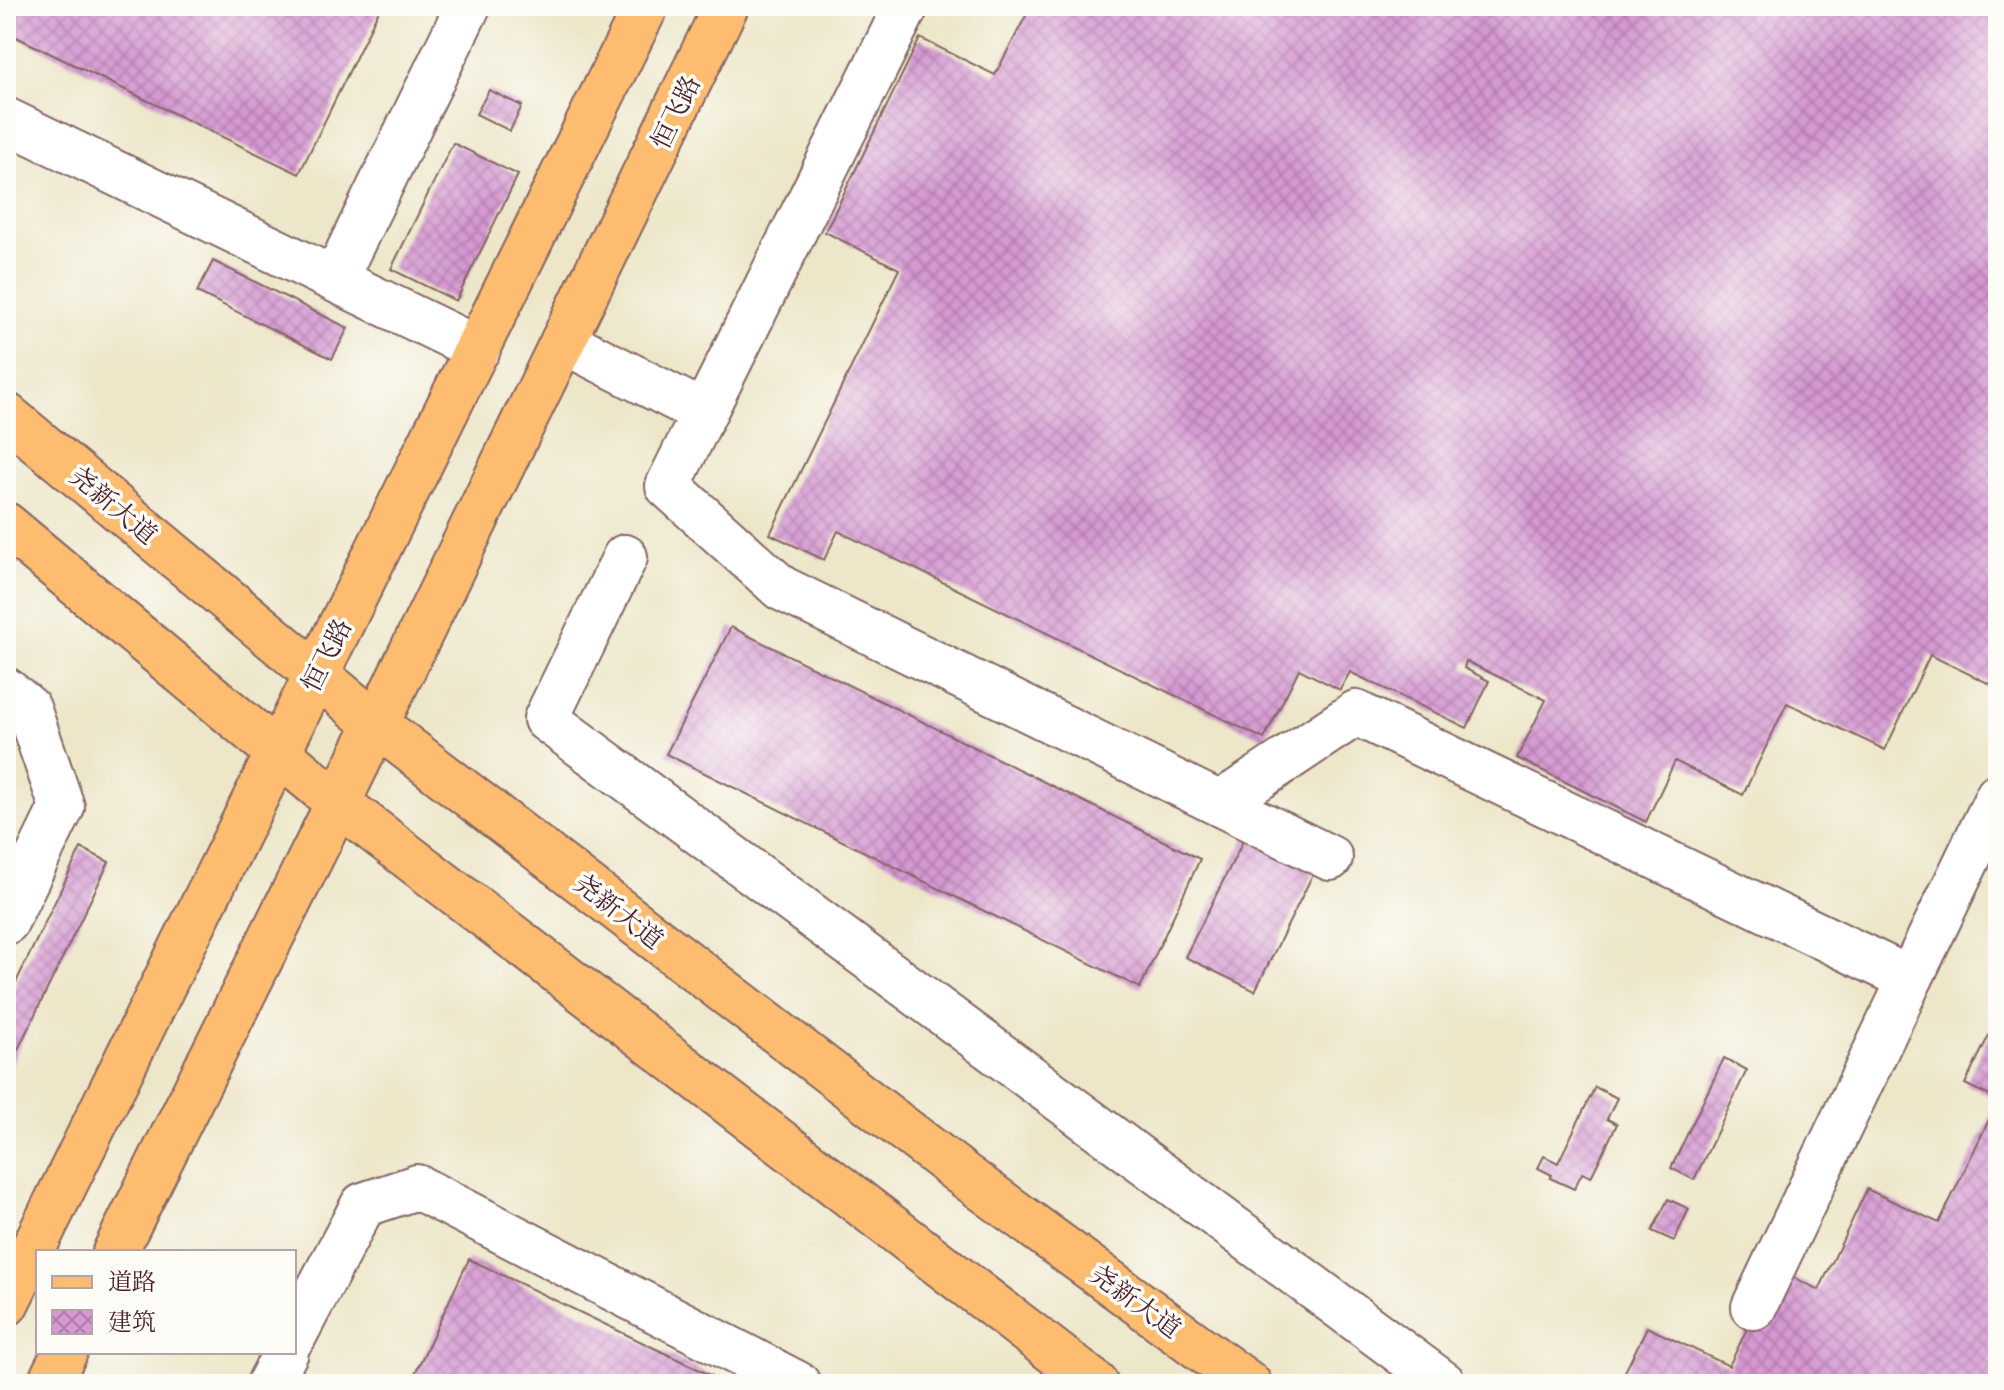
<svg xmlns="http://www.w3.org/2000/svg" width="2004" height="1390" font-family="'Gentium Book Plus','Noto Serif SC',serif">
<defs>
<pattern id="building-cross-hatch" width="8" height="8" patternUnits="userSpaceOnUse" patternTransform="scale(2)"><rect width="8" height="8" fill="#d699d3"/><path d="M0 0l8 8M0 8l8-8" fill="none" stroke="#b07cab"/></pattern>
</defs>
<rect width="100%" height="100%" fill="#fdfcf7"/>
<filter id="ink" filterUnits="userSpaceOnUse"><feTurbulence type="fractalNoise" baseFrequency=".0125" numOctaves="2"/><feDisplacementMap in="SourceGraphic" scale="16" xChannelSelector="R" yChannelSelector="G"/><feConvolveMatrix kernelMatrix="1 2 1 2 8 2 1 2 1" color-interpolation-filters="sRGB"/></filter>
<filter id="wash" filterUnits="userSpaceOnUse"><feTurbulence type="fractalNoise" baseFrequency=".006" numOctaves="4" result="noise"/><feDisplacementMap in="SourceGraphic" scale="32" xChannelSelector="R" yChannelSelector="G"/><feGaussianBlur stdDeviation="1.8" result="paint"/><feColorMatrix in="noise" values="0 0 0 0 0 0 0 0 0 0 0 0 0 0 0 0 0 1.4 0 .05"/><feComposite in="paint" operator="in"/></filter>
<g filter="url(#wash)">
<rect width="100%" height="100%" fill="#ede6c9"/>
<g id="blocks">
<!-- building -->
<path fill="url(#building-cross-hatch)" d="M 6,6 L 381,6 L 299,174 L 6,32 Z
M 1031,6 L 1998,6 L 1998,688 L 1930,655 L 1885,750 L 1787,703 L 1743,795 L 1675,761 L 1646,822 L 1517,758 L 1546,700 L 1466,661 L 1464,668 L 1489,681 L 1467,728 L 1350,672 L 1340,690 L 1299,669 L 1264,739 L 838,531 L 824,560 L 770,534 L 899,269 L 825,232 L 920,38 L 995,75 Z
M 489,90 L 522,106 L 510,131 L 476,114 Z
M 453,143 L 518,175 L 456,301 L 391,269 Z
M 213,261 L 348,328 L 332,359 L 197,292 Z
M 731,627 L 1200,859 L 1140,988 L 666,754 Z
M 1250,827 L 1319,862 L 1255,991 L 1185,957 Z
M 81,848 L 109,862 L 6,1074 L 6,1003 Z
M 1989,1035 L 1998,1039 L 1998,1100 L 1965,1084 Z
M 1724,1058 L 1747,1070 L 1694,1180 L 1671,1168 Z
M 1595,1087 L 1617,1098 L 1607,1119 L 1617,1124 L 1591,1177 L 1582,1173 L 1574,1189 L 1550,1178 L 1552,1175 L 1538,1168 L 1544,1156 L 1558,1163 Z
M 1998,1101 L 1998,1384 L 1619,1384 L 1647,1327 L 1729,1366 L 1776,1269 L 1819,1290 L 1867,1189 L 1939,1223 Z
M 1668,1199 L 1689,1209 L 1674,1241 L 1652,1231 Z
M 469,1259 L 729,1384 L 410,1384 Z"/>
</g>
</g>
<g filter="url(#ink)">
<use href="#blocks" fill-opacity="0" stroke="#836562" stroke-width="2"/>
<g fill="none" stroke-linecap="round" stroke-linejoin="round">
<defs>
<path id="minor" d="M 6,120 L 478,349
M 335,279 L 468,6
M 563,341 L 704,413 L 668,486 L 781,588 L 1330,858
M 704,413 L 906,6
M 625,557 L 546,719 L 1444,1384
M 6,690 L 28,708 L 62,807 L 6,922
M 1221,803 L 1356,713 L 1910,979 L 1754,1307
M 1910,979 L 1998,796
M 294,1336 L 363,1205 L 417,1187 L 798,1384
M 269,1384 L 286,1352"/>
<path id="major" d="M 6,415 L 376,724 L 961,1173 L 1249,1384
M 6,525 L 338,803 L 1096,1384
M 115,1252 L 338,803 L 726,6
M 6,1304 L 646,6
M 49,1384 L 65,1352"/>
</defs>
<!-- minor casing -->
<use href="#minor" stroke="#836562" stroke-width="48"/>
<!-- major casing -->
<use href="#major" stroke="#836562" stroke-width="48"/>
<!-- minor -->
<use href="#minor" stroke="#fff" stroke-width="44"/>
<!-- major -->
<use href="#major" stroke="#fdbc70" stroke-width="44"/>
</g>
</g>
<g text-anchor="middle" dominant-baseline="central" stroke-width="7" stroke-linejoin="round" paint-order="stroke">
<!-- street labels -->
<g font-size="26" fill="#4a1f2b" stroke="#fdfcf7">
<text transform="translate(675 112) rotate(-64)">恒飞路</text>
<text transform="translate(114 505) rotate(40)">尧新大道</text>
<text transform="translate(326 655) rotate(-63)">恒飞路</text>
<text transform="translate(619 911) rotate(38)">尧新大道</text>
<text transform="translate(1136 1301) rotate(36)">尧新大道</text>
</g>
</g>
<!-- margin -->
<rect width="2004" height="1390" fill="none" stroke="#fdfcf7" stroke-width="32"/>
<!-- legend -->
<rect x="36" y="1250" width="260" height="104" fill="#fdfcf7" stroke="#b5a4a5" stroke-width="2"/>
<rect x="52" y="1276" width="40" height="12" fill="#fdbc70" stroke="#b5a4a5" stroke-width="2"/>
<text x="108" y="1290" font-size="24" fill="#4a1f2b">道路</text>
<rect x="52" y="1310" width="40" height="24" fill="url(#building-cross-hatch)" stroke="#b5a4a5" stroke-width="2"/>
<text x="108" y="1330" font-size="24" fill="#4a1f2b">建筑</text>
</svg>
